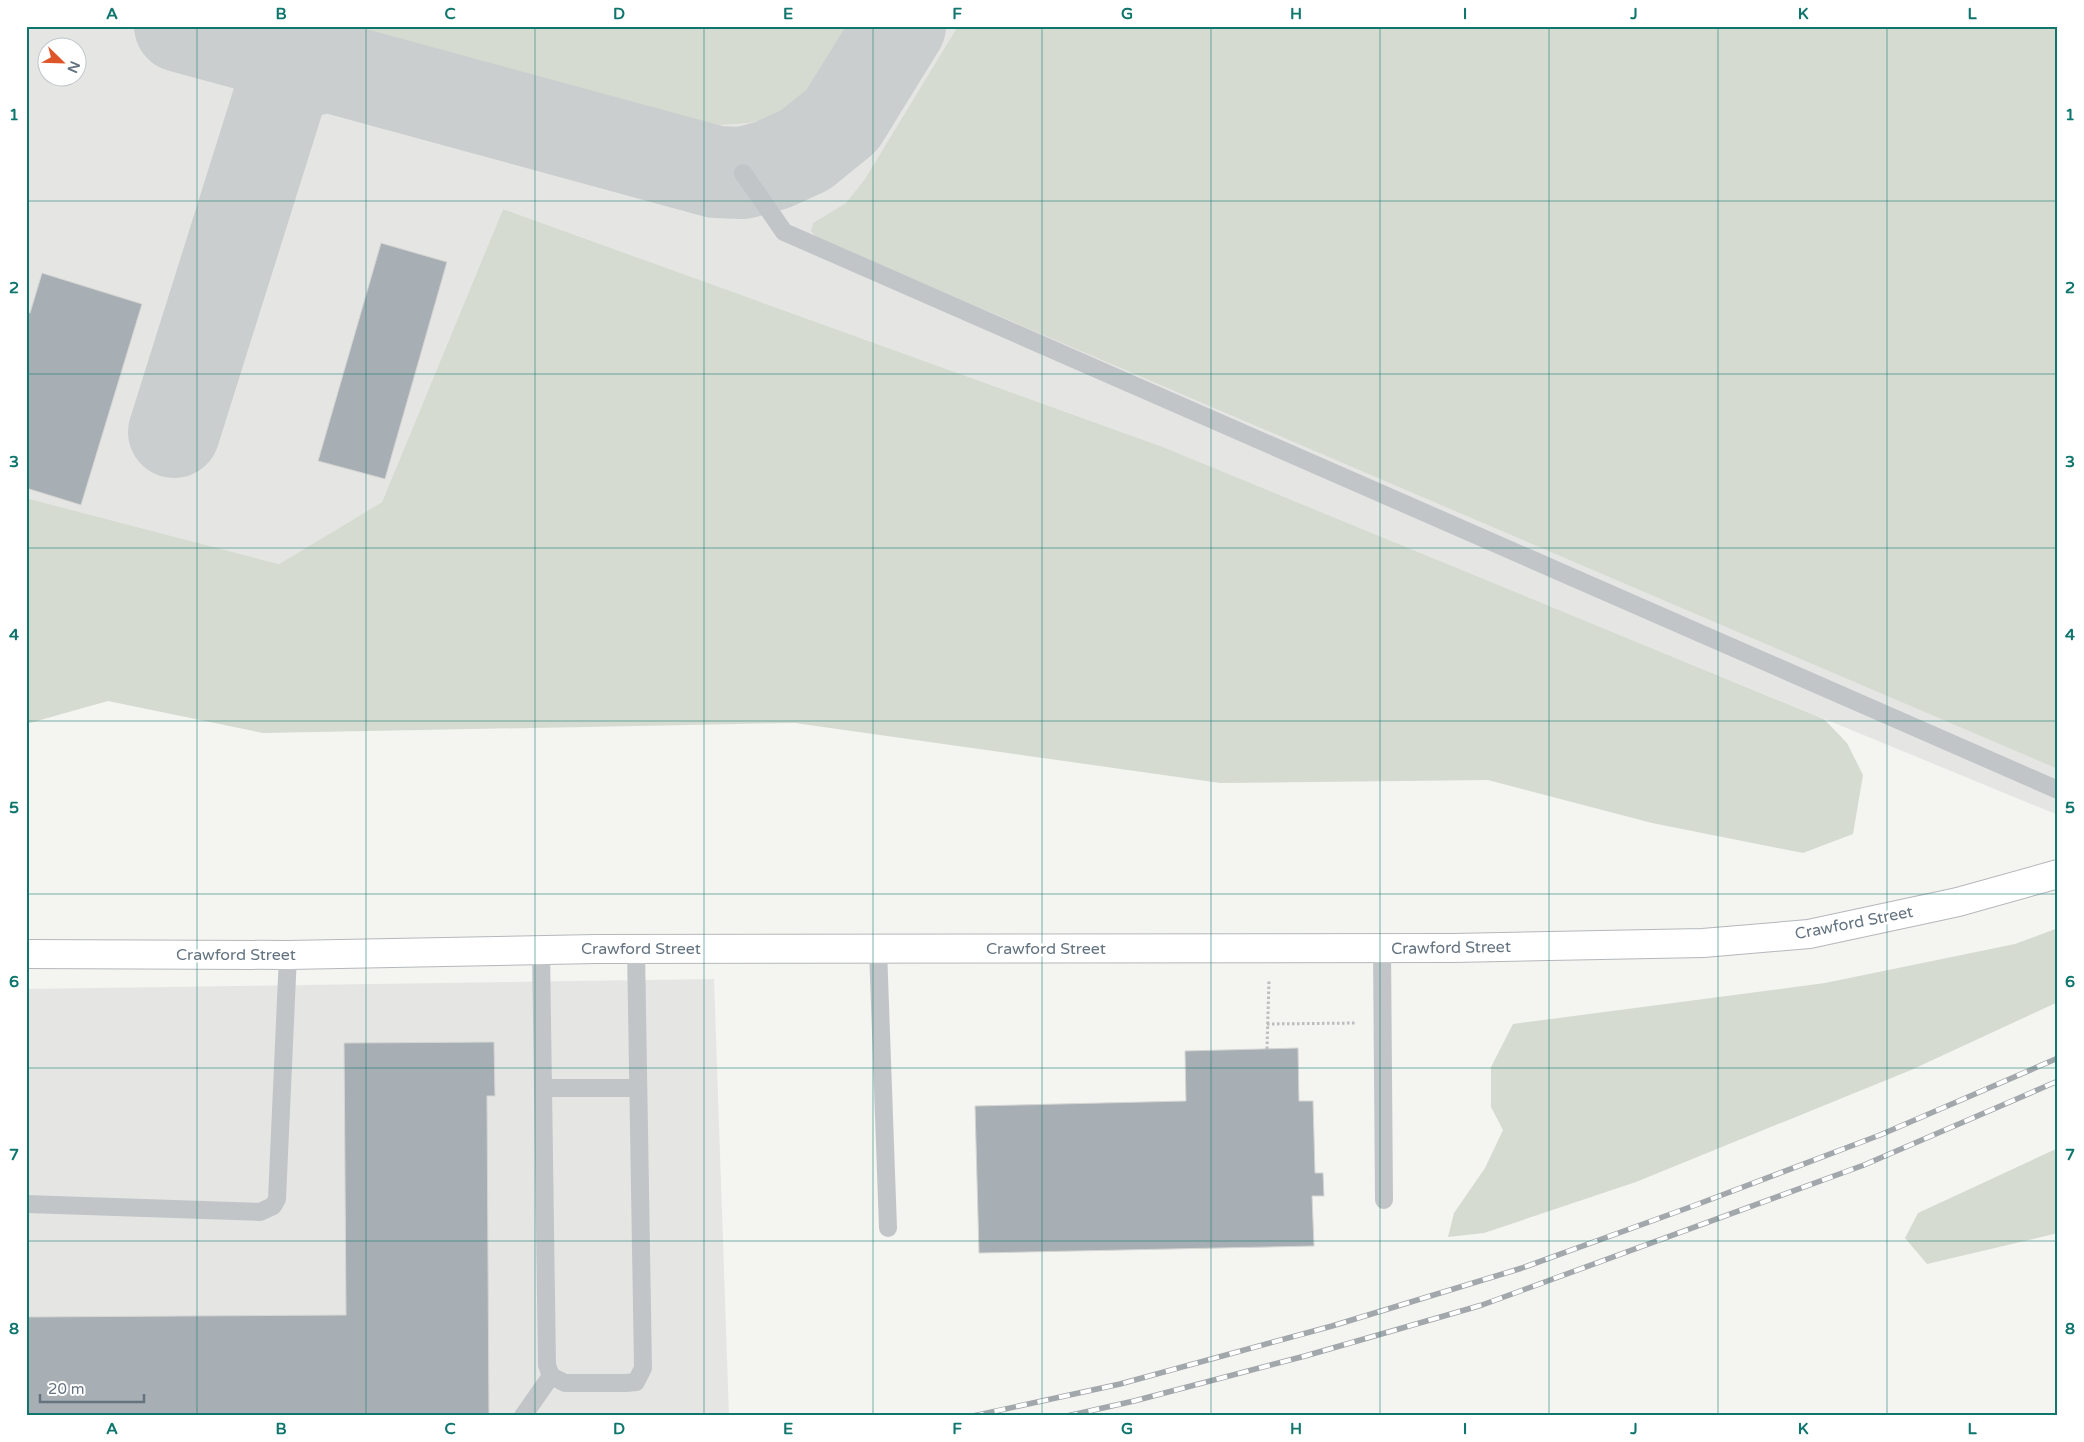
<svg xmlns="http://www.w3.org/2000/svg" width="2084" height="1442" font-family="'Varela Round',sans-serif">
<rect width="100%" height="100%" fill="#f4f4f0"/>
<!-- built -->
<path fill="#e5e6e4" fill-rule="evenodd" d="M 26,26 L 2058,26 L 2058,815 L 1163,447 L 503,209 L 382,502 L 279,564 L 26,498 ZM 48,48 L 78,48 L 78,78 L 48,78 Z
M 714,979 L 729,1416 L 26,1416 L 26,989 Z"/>
<!-- green -->
<path fill="#d5dbd1" d="M 347,26 L 849,26 L 814,84 L 776,117 L 748,123 L 720,125 L 677,118 Z
M 958,26 L 2058,26 L 2058,769 L 817,238 L 811,231 L 813,223 L 846,203 L 865,179 Z
M 503,209 L 1163,447 L 1824,719 L 1847,743 L 1863,775 L 1853,834 L 1803,853 L 1652,823 L 1488,780 L 1220,783 L 795,723 L 263,733 L 108,701 L 26,724 L 26,498 L 279,564 L 382,502 Z
M 2058,928 L 2058,1002 L 1911,1070 L 1636,1182 L 1484,1233 L 1448,1237 L 1454,1213 L 1485,1168 L 1503,1130 L 1491,1107 L 1491,1067 L 1513,1024 L 1825,983 L 2015,944 Z
M 2058,1148 L 2058,1233 L 1927,1264 L 1905,1238 L 1918,1213 Z"/>
<g fill="none" stroke-linecap="round" stroke-linejoin="round">
<!-- taxiway -->
<path stroke="#cbcece" stroke-width="92" d="M 180,26 L 716,172 L 743,173 L 772,165 L 805,150 L 842,120 L 900,26
M 174,432 L 279,98 C 291,73 302,72 327,67"/>
</g>
<!-- building -->
<path fill="#a8afb4" stroke="#d5d5d3" d="M 381,243 L 447,262 L 385,479 L 318,461 Z
M 42,273 L 142,304 L 81,505 L 26,488 L 26,312 L 30,313 Z
M 494,1042 L 495,1096 L 487,1096 L 489,1416 L 26,1416 L 26,1317 L 346,1315 L 344,1043 Z
M 1298,1048 L 1299,1101 L 1313,1101 L 1315,1173 L 1323,1173 L 1324,1196 L 1312,1196 L 1314,1246 L 979,1253 L 975,1106 L 1186,1101 L 1185,1051 Z"/>
<g fill="none" stroke-linecap="round" stroke-linejoin="round">
<defs>
<path id="secondary" d="M 26,954 L 288,955 L 596,949 L 1453,948 L 1703,943 L 1809,934 L 1958,902 L 2058,874"/>
</defs>
<!-- secondary casing -->
<use href="#secondary" stroke="#b4b8bc" stroke-width="30"/>
<!-- path -->
<path stroke="#bbbdbf" stroke-width="3" stroke-dasharray="2.5 2.5" stroke-linecap="butt" d="M 1267,1024 L 1357,1023
M 1267,1049 L 1269,980"/>
<!-- lane -->
<path stroke="#c2c5c8" stroke-width="18" d="M 743,173 L 784,232 L 2058,790
M 878,949 L 888,1228
M 1382,949 L 1384,1200
M 541,950 L 547,1365 L 551,1376 L 565,1383 L 626,1383 L 636,1382 L 643,1368 L 636,949
M 543,1088 L 638,1088
M 26,1204 L 260,1212 L 273,1206 L 277,1199 L 288,955
M 523,1416 L 551,1376"/>
<!-- secondary -->
<use href="#secondary" stroke="#fff" stroke-width="28"/>
<defs>
<path id="rail" d="M 973,1416 L 1120,1384 L 1332,1326 L 1522,1268 L 1693,1206 L 1880,1135 L 2058,1058
M 1067,1416 L 1134,1401 L 1305,1356 L 1482,1305 L 1864,1165 L 2058,1081"/>
</defs>
<!-- rail casing -->
<use href="#rail" stroke="#a2a7ac" stroke-width="5.5"/>
<!-- rail -->
<use href="#rail" stroke="#fff" stroke-width="4" stroke-dasharray="11" stroke-linecap="butt"/>
</g>
<!-- grid -->
<path fill="none" stroke="#0f766e" stroke-width="1" stroke-opacity="0.55" d="M 197,26 L 197,1416M 366,26 L 366,1416M 535,26 L 535,1416M 704,26 L 704,1416M 873,26 L 873,1416M 1042,26 L 1042,1416M 1211,26 L 1211,1416M 1380,26 L 1380,1416M 1549,26 L 1549,1416M 1718,26 L 1718,1416M 1887,26 L 1887,1416M 26,201 L 2058,201M 26,374 L 2058,374M 26,548 L 2058,548M 26,721 L 2058,721M 26,894 L 2058,894M 26,1068 L 2058,1068M 26,1241 L 2058,1241"/>
<g text-anchor="middle" dominant-baseline="central" stroke-width="5" stroke-linejoin="round" paint-order="stroke">
<!-- street labels -->
<g font-size="16" fill="#647380" stroke="#fff">
<text transform="translate(1854 923) rotate(-11)">Crawford Street</text>
<text transform="translate(1451 948) rotate(-1)">Crawford Street</text>
<text x="641" y="949">Crawford Street</text>
<text x="1046" y="949">Crawford Street</text>
<text x="236" y="955">Crawford Street</text>
</g>
</g>
<!-- border -->
<rect width="2084" height="1442" fill="none" stroke="#ffffff" stroke-width="55"/>
<!-- north arrow -->
<g transform="translate(62 62) rotate(113)"><circle r="24" fill="#ffffff" stroke="#c1c7cc"/>
<path d="M0-4L9 19L0 12L-9 19Z" fill="#dd5528"/>
<text y="-8" font-size="14" font-weight="bold" text-anchor="middle" fill="#647380">N</text>
</g>
<!-- scale -->
<path d="M40 1394v8h104v-8" fill="none" stroke="#647380" stroke-width="2.5"/>
<text x="48" y="1394" font-size="15" fill="#647380" stroke="#ffffff" stroke-width="4" paint-order="stroke">20 m</text>
<rect x="28" y="28" width="2028" height="1386" fill="none" stroke="#0f766e" stroke-width="2"/>
<g font-size="16" text-anchor="middle" font-weight="bold" fill="#0f766e">
<text x="112" y="19">A</text>
<text x="281" y="19">B</text>
<text x="450" y="19">C</text>
<text x="619" y="19">D</text>
<text x="788" y="19">E</text>
<text x="957" y="19">F</text>
<text x="1127" y="19">G</text>
<text x="1296" y="19">H</text>
<text x="1465" y="19">I</text>
<text x="1634" y="19">J</text>
<text x="1803" y="19">K</text>
<text x="1972" y="19">L</text>
<text x="14" y="120">1</text>
<text x="2070" y="120">1</text>
<text x="14" y="293">2</text>
<text x="2070" y="293">2</text>
<text x="14" y="467">3</text>
<text x="2070" y="467">3</text>
<text x="14" y="640">4</text>
<text x="2070" y="640">4</text>
<text x="14" y="813">5</text>
<text x="2070" y="813">5</text>
<text x="14" y="987">6</text>
<text x="2070" y="987">6</text>
<text x="14" y="1160">7</text>
<text x="2070" y="1160">7</text>
<text x="14" y="1334">8</text>
<text x="2070" y="1334">8</text>
<text x="112" y="1434">A</text>
<text x="281" y="1434">B</text>
<text x="450" y="1434">C</text>
<text x="619" y="1434">D</text>
<text x="788" y="1434">E</text>
<text x="957" y="1434">F</text>
<text x="1127" y="1434">G</text>
<text x="1296" y="1434">H</text>
<text x="1465" y="1434">I</text>
<text x="1634" y="1434">J</text>
<text x="1803" y="1434">K</text>
<text x="1972" y="1434">L</text>
</g>
</svg>
